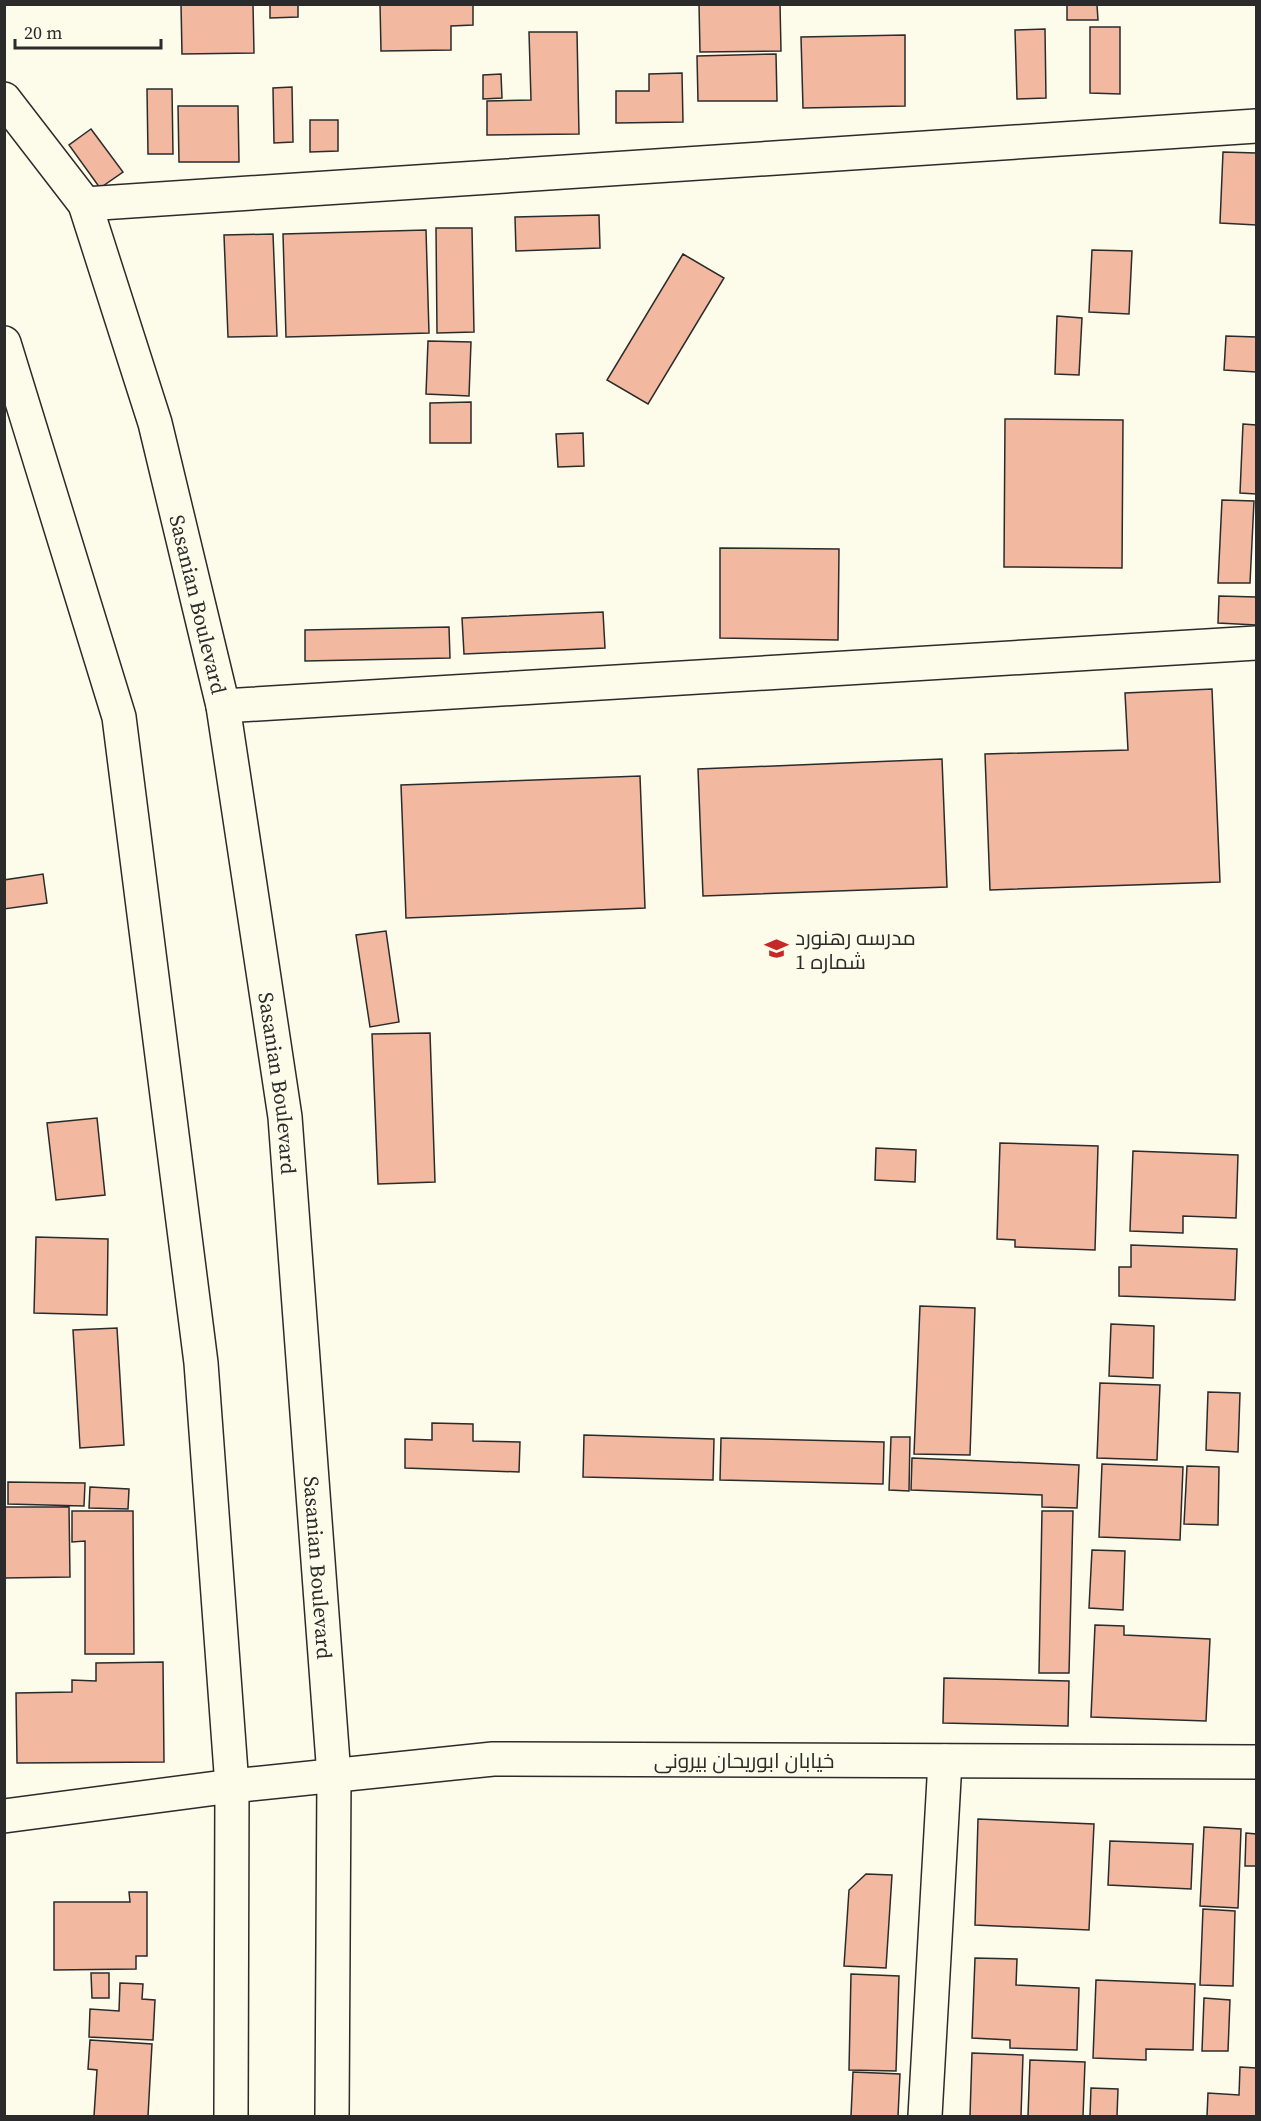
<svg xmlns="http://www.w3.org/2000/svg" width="1261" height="2121" font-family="'Source Serif 4',Cairo,serif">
<rect width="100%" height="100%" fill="#fdfbea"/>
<!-- building -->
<path fill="#f2b8a0" stroke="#2b2b2b" stroke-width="1.5" d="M 181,4 L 253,4 L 254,53 L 182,54 Z
M 270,4 L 298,4 L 298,17 L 270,18 Z
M 380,4 L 473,4 L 473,25 L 451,26 L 451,50 L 381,51 Z
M 699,4 L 780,4 L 781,51 L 700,52 Z
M 1046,4 L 1128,4 L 1097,5 L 1098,20 L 1067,20 L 1067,5 Z
M 1090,27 L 1120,27 L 1120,94 L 1090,93 Z
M 1045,29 L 1046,98 L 1017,99 L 1015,30 Z
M 529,32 L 577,32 L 579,134 L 487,135 L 487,101 L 531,100 Z
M 905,35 L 905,106 L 803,108 L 801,37 Z
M 776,54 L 777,101 L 698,101 L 697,56 Z
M 682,73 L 683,122 L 616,123 L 616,91 L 649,91 L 649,74 Z
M 501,74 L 502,98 L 483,99 L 483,75 Z
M 292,87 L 293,142 L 274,143 L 273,88 Z
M 147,89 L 172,89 L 173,154 L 148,154 Z
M 178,106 L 238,106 L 239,162 L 179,162 Z
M 310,120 L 338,120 L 338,151 L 310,152 Z
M 91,129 L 123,172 L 100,188 L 69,145 Z
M 1223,152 L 1256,153 L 1256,225 L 1220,223 Z
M 599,215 L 600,248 L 516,251 L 515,217 Z
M 436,228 L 472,228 L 474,332 L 437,333 Z
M 426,230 L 429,333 L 286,337 L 283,234 Z
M 273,234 L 277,336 L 228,337 L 224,235 Z
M 1092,250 L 1132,251 L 1129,314 L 1089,312 Z
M 683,254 L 724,278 L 648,404 L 607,380 Z
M 1057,316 L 1082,318 L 1079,375 L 1055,374 Z
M 1226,336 L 1256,337 L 1256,372 L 1224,370 Z
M 428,341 L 471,342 L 469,396 L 426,394 Z
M 471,402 L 471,443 L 430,443 L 430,403 Z
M 1005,419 L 1123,420 L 1122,568 L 1004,567 Z
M 1243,424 L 1256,425 L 1256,494 L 1240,493 Z
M 583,433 L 584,466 L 558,467 L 556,434 Z
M 1222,500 L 1254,501 L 1250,583 L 1218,583 Z
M 720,548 L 839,549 L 838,640 L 720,638 Z
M 1219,596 L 1256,597 L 1256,625 L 1218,623 Z
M 603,612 L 605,648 L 464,654 L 462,618 Z
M 449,627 L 450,658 L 305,661 L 305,630 Z
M 1212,689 L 1220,882 L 990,890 L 985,754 L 1128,750 L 1125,693 Z
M 942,759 L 947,887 L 703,896 L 698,769 Z
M 640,776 L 645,908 L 406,918 L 401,785 Z
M 43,874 L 47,903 L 4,909 L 4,880 Z
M 386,931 L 399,1022 L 370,1027 L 356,935 Z
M 430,1033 L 435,1182 L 378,1184 L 372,1034 Z
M 97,1118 L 105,1195 L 56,1200 L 47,1123 Z
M 1000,1143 L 1098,1146 L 1095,1250 L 1015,1247 L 1015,1240 L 997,1239 Z
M 876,1148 L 916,1150 L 915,1182 L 875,1180 Z
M 1133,1151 L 1238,1155 L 1236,1218 L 1183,1216 L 1183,1233 L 1130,1231 Z
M 36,1237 L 108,1239 L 107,1315 L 34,1313 Z
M 1131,1245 L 1237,1249 L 1235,1300 L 1119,1296 L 1119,1267 L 1131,1267 Z
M 920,1306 L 975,1308 L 970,1455 L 914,1454 Z
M 1111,1324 L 1154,1326 L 1153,1378 L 1109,1376 Z
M 117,1328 L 124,1445 L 80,1448 L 73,1330 Z
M 1100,1383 L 1160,1385 L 1157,1460 L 1097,1458 Z
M 1208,1392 L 1240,1393 L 1238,1452 L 1206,1450 Z
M 432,1423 L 473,1424 L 473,1441 L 520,1442 L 519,1472 L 405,1468 L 405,1439 L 432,1440 Z
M 584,1435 L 714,1439 L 713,1480 L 583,1477 Z
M 891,1437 L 910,1437 L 909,1491 L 889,1490 Z
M 721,1438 L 884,1442 L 883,1484 L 720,1480 Z
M 912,1458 L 1079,1465 L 1077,1508 L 1042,1507 L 1042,1495 L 911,1490 Z
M 1102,1464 L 1183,1467 L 1180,1540 L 1099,1537 Z
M 1187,1466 L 1219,1467 L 1218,1525 L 1184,1524 Z
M 8,1482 L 85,1483 L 84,1506 L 8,1504 Z
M 90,1487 L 129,1489 L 128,1509 L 89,1508 Z
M 4,1507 L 69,1507 L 70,1577 L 4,1578 Z
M 72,1511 L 133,1511 L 134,1654 L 85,1654 L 85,1541 L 72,1542 Z
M 1042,1511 L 1073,1511 L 1069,1673 L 1039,1673 Z
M 1092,1550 L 1125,1551 L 1123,1610 L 1089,1608 Z
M 1095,1625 L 1124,1626 L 1124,1635 L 1210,1639 L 1206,1721 L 1091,1717 Z
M 163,1662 L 164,1762 L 17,1763 L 16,1693 L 72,1692 L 72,1680 L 96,1681 L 96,1663 Z
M 944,1678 L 1069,1681 L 1068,1726 L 943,1723 Z
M 978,1819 L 1094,1824 L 1089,1930 L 975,1925 Z
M 1204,1827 L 1241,1829 L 1238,1908 L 1200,1906 Z
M 1246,1833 L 1256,1834 L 1256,1866 L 1245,1866 Z
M 1110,1841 L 1193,1844 L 1191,1889 L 1108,1885 Z
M 866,1874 L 892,1875 L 886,1968 L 844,1966 L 849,1890 Z
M 129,1892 L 147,1892 L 147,1956 L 136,1956 L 136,1969 L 54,1970 L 54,1902 L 130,1902 Z
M 1203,1909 L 1235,1911 L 1233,1986 L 1200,1985 Z
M 975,1958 L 1017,1959 L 1016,1985 L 1079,1988 L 1077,2050 L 1010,2048 L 1010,2040 L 972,2038 Z
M 91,1973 L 109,1973 L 109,1998 L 92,1998 Z
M 851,1974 L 899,1976 L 896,2071 L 849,2070 Z
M 1096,1980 L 1195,1984 L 1193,2050 L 1146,2049 L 1146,2060 L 1093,2058 Z
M 120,1983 L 143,1984 L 142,1999 L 155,2000 L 153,2040 L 89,2037 L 90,2009 L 119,2011 Z
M 1204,1998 L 1230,2000 L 1228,2051 L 1202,2051 Z
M 90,2040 L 152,2044 L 148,2116 L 94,2116 L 97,2070 L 88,2069 Z
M 972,2053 L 1023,2055 L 1021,2116 L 970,2116 Z
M 1030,2060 L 1085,2062 L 1083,2116 L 1028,2116 Z
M 1240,2067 L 1256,2068 L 1256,2116 L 1207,2116 L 1208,2093 L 1239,2095 Z
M 853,2072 L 900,2074 L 898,2116 L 851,2116 Z
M 1091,2088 L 1118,2089 L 1117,2116 L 1090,2116 Z"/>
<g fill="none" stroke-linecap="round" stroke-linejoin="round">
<defs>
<path id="minor" d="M 85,204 L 1256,126
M 223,706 L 1256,643
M 925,2116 L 945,1761"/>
<path id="tertiary" d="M 4,1816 L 232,1786 L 493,1759 L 1256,1762"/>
<g id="trunk">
<path id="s1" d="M 4,99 L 85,204 L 155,423 L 223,706 L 285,1117 L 334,1776 L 332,2116"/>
<path d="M 4,343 L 119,717 L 201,1363 L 232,1786 L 231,2116"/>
</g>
</defs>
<!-- minor casing -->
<use href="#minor" stroke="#2b2b2b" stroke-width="36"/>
<!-- tertiary casing -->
<use href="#tertiary" stroke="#2b2b2b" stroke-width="36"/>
<!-- trunk casing -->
<use href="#trunk" stroke="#2b2b2b" stroke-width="36"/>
<!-- minor -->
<use href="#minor" stroke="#fdfbea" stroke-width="33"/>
<!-- tertiary -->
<use href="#tertiary" stroke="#fdfbea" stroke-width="33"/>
<!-- trunk -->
<use href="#trunk" stroke="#fdfbea" stroke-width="33"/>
</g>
<!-- icons -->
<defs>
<symbol id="school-bare" viewBox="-9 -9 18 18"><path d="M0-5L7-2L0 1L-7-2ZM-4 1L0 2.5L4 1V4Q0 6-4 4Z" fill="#c62828" stroke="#fdfbea" stroke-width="2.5" paint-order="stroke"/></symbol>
</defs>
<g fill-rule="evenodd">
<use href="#school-bare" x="760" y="932" width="33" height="33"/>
</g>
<g text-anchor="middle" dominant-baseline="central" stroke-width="4.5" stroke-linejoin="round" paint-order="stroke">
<!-- street labels -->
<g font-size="21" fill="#2b2b2b" stroke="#fdfbea">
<text stroke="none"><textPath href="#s1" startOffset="549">Sasanian Boulevard</textPath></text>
<text stroke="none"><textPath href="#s1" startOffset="1035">Sasanian Boulevard</textPath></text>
<text stroke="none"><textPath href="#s1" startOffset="1521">Sasanian Boulevard</textPath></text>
<text x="744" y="1760">خیابان ابوریحان بیرونی</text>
</g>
<!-- poi labels -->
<g font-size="21" fill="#2b2b2b" stroke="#fdfbea" text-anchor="start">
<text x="795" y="937">مدرسه رهنورد<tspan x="795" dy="24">شماره 1</tspan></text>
</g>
</g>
<!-- border -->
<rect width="1261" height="2121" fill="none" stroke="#2b2b2b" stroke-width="12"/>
<!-- scale -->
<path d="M15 39v9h146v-9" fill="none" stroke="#2b2b2b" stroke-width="3"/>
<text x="24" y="39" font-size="18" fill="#2b2b2b" stroke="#fdfbea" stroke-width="4.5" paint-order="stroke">20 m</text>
</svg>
